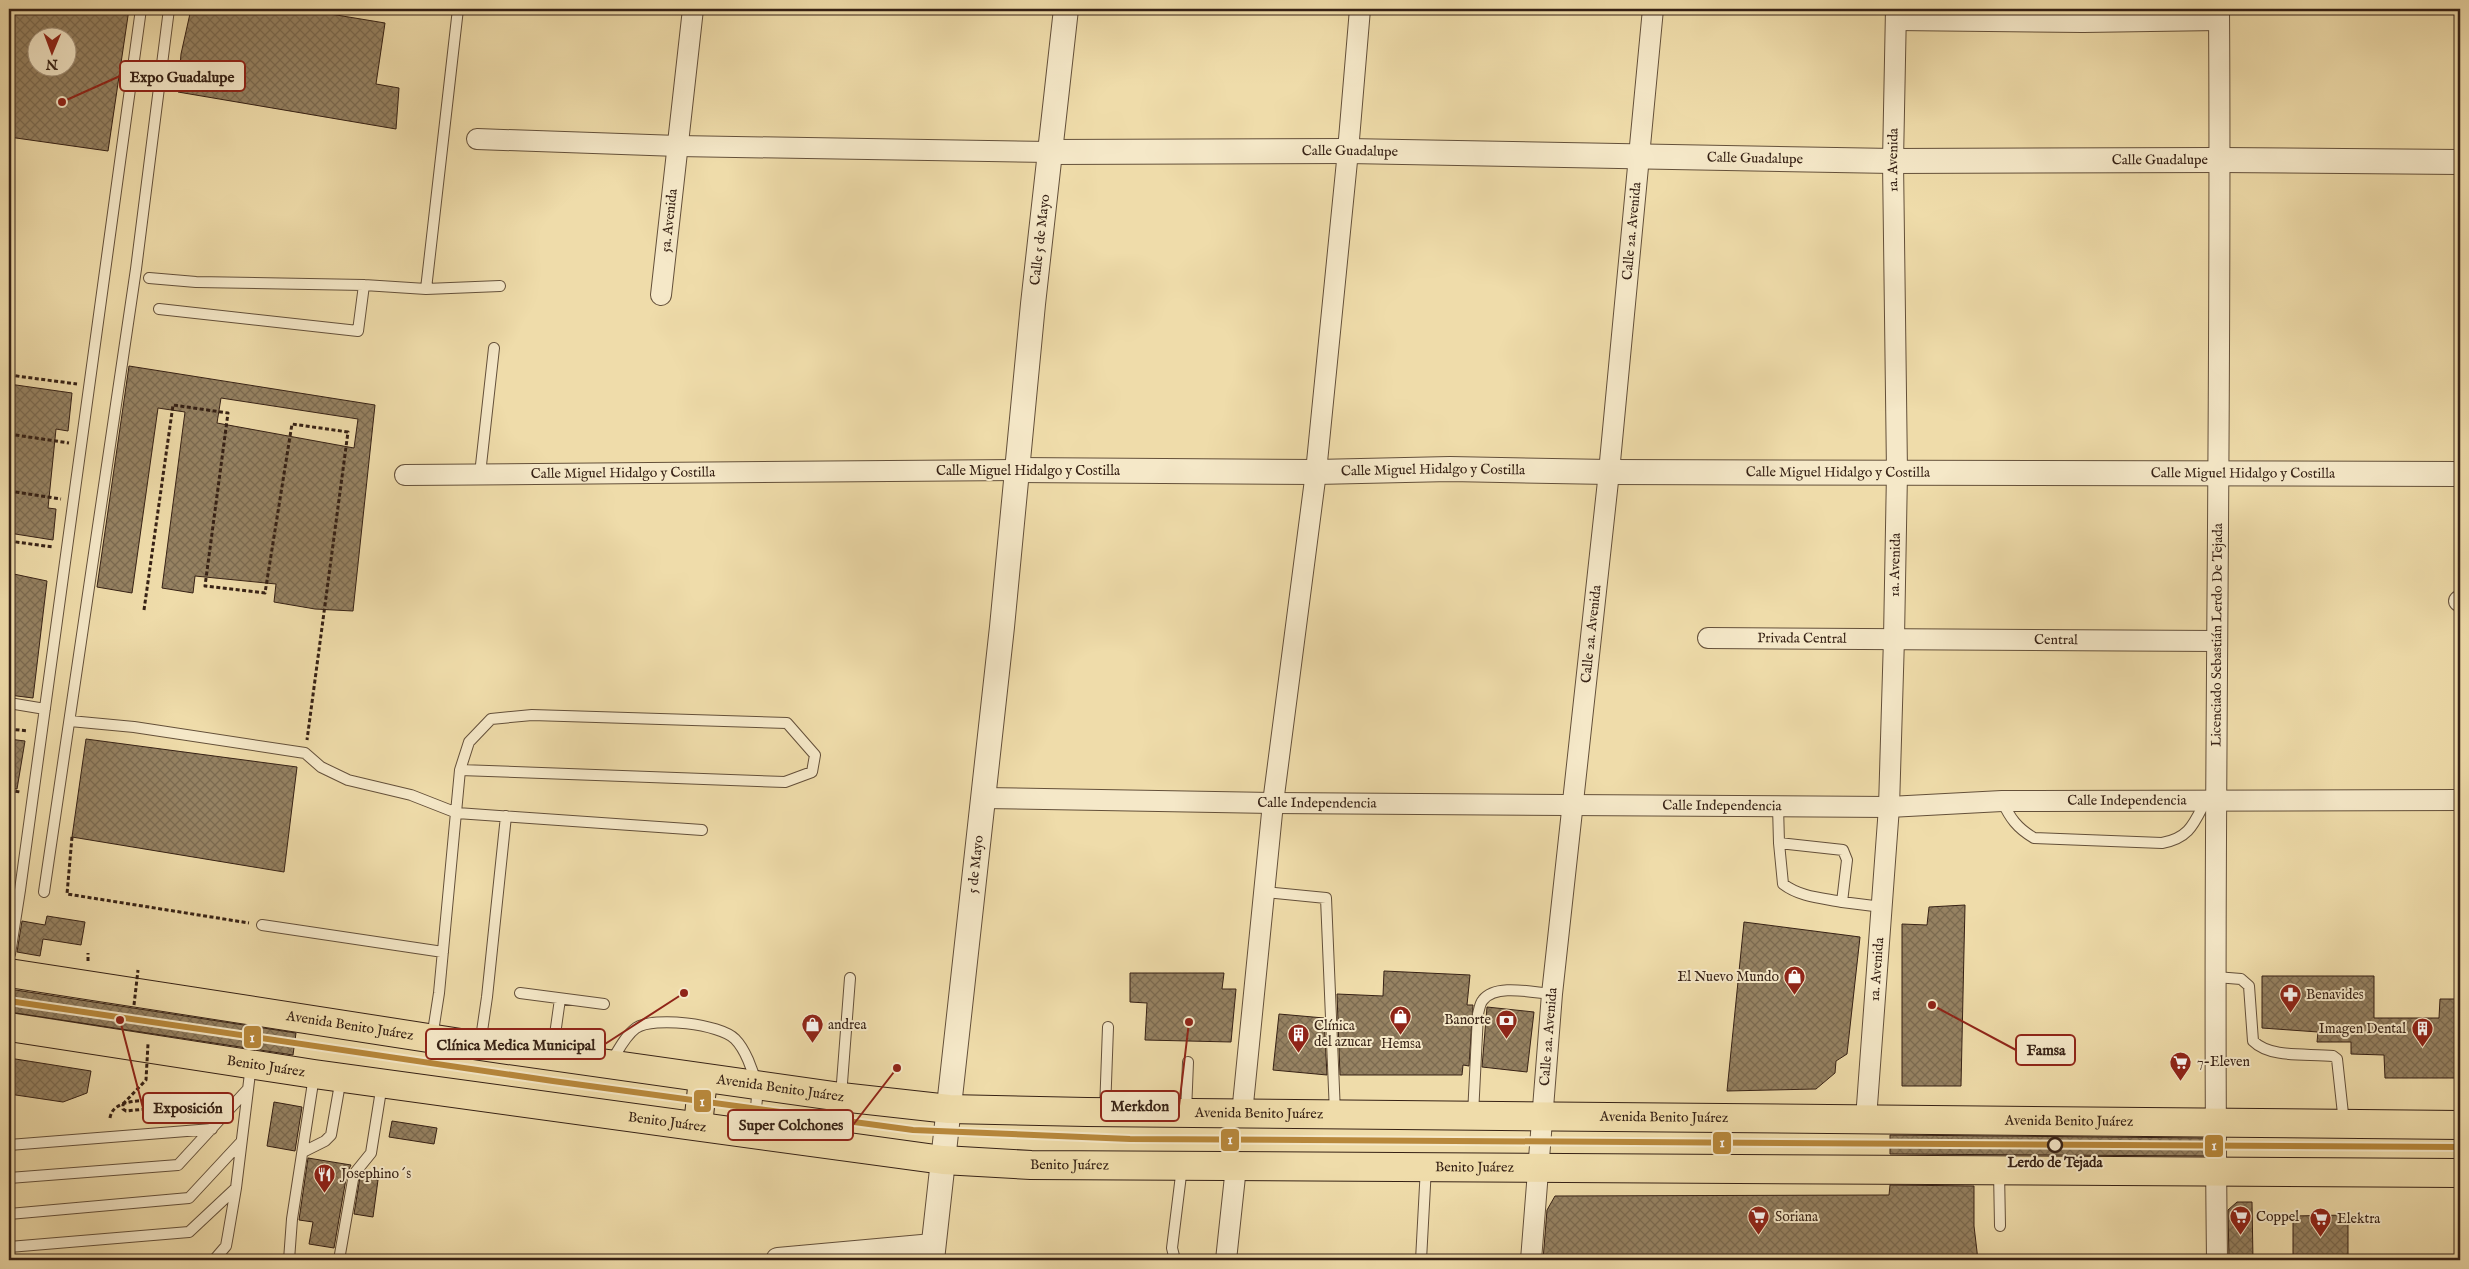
<svg xmlns="http://www.w3.org/2000/svg" width="2469" height="1269" font-family="'IM FELL English',serif">
<defs>
<pattern id="building-cross-hatch" width="8" height="8" patternUnits="userSpaceOnUse" patternTransform="scale(1.25)"><rect width="8" height="8" fill="#968262"/><path d="M0 0l8 8M0 8l8-8" fill="none" stroke="#7b6a50"/></pattern>
</defs>
<rect width="100%" height="100%" fill="#efdcaa"/>
<filter id="stains"><feTurbulence type="fractalNoise" baseFrequency=".004" numOctaves="4"/><feColorMatrix values="0 0 0 0 .2 0 0 0 0 .09 0 0 0 0 .02 0 0 0 .5 -.17"/></filter>
<radialGradient id="worn" r=".72"><stop offset=".6" stop-color="#630" stop-opacity="0"/><stop offset="1" stop-color="#630" stop-opacity=".3"/></radialGradient>
<!-- building -->
<path fill="url(#building-cross-hatch)" stroke="#362115" fill-rule="evenodd" d="M 9,9 L 129,9 L 108,151 L 9,137 ZM 38,38 L 68,38 L 68,68 L 38,68 Z
M 191,9 L 300,9 L 385,23 L 376,84 L 399,88 L 396,129 L 178,92 L 181,54 Z
M 129,366 L 375,405 L 353,611 L 315,609 L 274,602 L 276,584 L 195,576 L 193,593 L 162,588 L 185,412 L 158,408 L 132,593 L 97,587 ZM 221,398 L 358,419 L 354,448 L 217,423 Z
M 9,384 L 72,393 L 68,431 L 56,429 L 48,508 L 56,509 L 53,540 L 9,533 Z
M 9,573 L 47,581 L 33,698 L 9,695 Z
M 9,739 L 25,741 L 17,789 L 9,788 Z
M 86,739 L 297,767 L 284,872 L 72,837 Z
M 1965,905 L 1961,1086 L 1902,1086 L 1902,924 L 1927,925 L 1929,907 Z
M 47,916 L 85,922 L 81,945 L 43,939 L 40,956 L 17,952 L 22,921 L 45,925 Z
M 1744,922 L 1860,937 L 1847,1054 L 1836,1061 L 1835,1073 L 1816,1089 L 1727,1091 Z
M 1384,971 L 1470,975 L 1467,1005 L 1473,1005 L 1469,1066 L 1463,1065 L 1462,1075 L 1340,1075 L 1337,994 L 1383,996 Z
M 1130,973 L 1224,973 L 1222,989 L 1236,989 L 1231,1042 L 1145,1040 L 1147,1003 L 1130,1002 Z
M 2262,976 L 2374,976 L 2374,1018 L 2439,1018 L 2440,999 L 2460,999 L 2460,1078 L 2385,1078 L 2384,1055 L 2351,1054 L 2351,1042 L 2317,1042 L 2318,1032 L 2262,1028 Z
M 9,989 L 296,1033 L 293,1055 L 9,1012 Z
M 1487,1007 L 1534,1012 L 1527,1072 L 1482,1067 Z
M 1279,1014 L 1324,1018 L 1327,1075 L 1273,1070 Z
M 9,1058 L 91,1071 L 87,1093 L 63,1102 L 9,1094 Z
M 274,1102 L 302,1107 L 295,1151 L 267,1146 Z
M 392,1121 L 437,1128 L 434,1144 L 389,1137 Z
M 1890,1135 L 2204,1138 L 2204,1156 L 1890,1154 Z
M 308,1158 L 351,1165 L 347,1173 L 334,1248 L 309,1244 L 313,1222 L 299,1220 Z
M 360,1177 L 378,1180 L 373,1217 L 354,1214 Z
M 1890,1185 L 1974,1186 L 1974,1226 L 1978,1260 L 1543,1260 L 1547,1210 L 1555,1196 L 1889,1195 Z
M 2237,1202 L 2252,1202 L 2253,1260 L 2229,1260 L 2228,1210 Z
M 2348,1215 L 2348,1260 L 2293,1260 L 2293,1216 Z"/>
<g fill="none" stroke-linecap="round" stroke-linejoin="round">
<defs>
<path id="service" d="M 149,278 L 196,282 L 364,285 L 426,289 L 500,286
M 426,289 L 458,9
M 159,309 L 358,331 L 364,285
M 480,474 L 494,348
M 9,703 L 45,709
M 70,721 L 134,727 L 305,753 L 321,767 L 348,780 L 411,795 L 457,813 L 702,830
M 2002,801 C 2010,818 2017,828 2034,838 L 2162,843 C 2190,838 2194,823 2206,800
M 1778,806 L 1779,843 L 1783,884 C 1800,897 1822,898 1842,902 L 1847,860 L 1843,850 L 1779,843
M 44,892 L 136,269 L 169,9
M 1264,892 L 1326,898 L 1335,1113
M 1842,902 L 1882,907
M 262,925 L 443,952
M 10,954 L 20,890 L 141,9
M 2216,977 L 2241,979 L 2249,986 L 2253,1041 C 2271,1059 2309,1053 2333,1056 L 2337,1059 L 2344,1123
M 520,993 L 604,1004
M 432,1038 L 439,993 L 460,770 L 469,742 L 491,719 L 532,715 L 787,723 L 815,755 L 812,772 L 785,782 L 460,770
M 480,1045 L 487,997 L 506,816
M 552,1056 L 560,999
M 611,1062 C 618,1051 625,1036 636,1028 C 654,1016 720,1024 735,1039 C 745,1049 753,1070 756,1084 C 760,1095 753,1121 752,1133
M 841,1096 L 850,978
M 1105,1111 L 1108,1027
M 1186,1112 L 1188,1062
M 1473,1115 L 1478,1014 C 1479,1010 1480,1003 1483,1000 C 1496,983 1534,993 1552,994
M 9,1145 L 212,1129
M 303,1152 L 325,1141 L 331,1135 L 341,1078
M 1999,1171 L 2000,1226
M 9,1178 L 178,1165 L 247,1090
M 9,1214 L 189,1198 L 241,1142
M 9,1247 L 189,1232 L 236,1188
M 214,1260 L 226,1246 L 228,1235 L 236,1188 L 251,1065
M 289,1260 L 292,1219 L 314,1076
M 339,1260 L 354,1174 L 371,1153 L 382,1084
M 1175,1260 L 1172,1248 L 1182,1167
M 1421,1260 L 1426,1167"/>
<g id="minor">
<path d="M 1896,20 L 2083,22 L 2219,20"/>
<path d="M 477,139 L 678,146 L 1050,152"/>
<path id="s1" d="M 661,295 L 693,9"/>
<path id="s2" d="M 405,475 L 1017,470"/>
<path d="M 2459,601 L 2460,601"/>
<path id="s3" d="M 1708,638 L 2217,641"/>
<path id="s4" d="M 983,798 L 1273,803 L 1889,807 L 2002,801 L 2460,800"/>
<path d="M 1242,1114 L 1273,803 L 1316,472 L 1348,151 L 1360,9"/>
<path id="s5" d="M 1866,1119 L 1889,807 L 1894,638 L 1897,472 L 1893,161 L 1896,9"/>
<path d="M 1226,1260 L 1236,1167"/>
<path id="s6" d="M 1531,1260 L 1552,994 L 1609,472 L 1653,9"/>
<path id="s7" d="M 2217,1260 C 2212,843 2222,426 2219,9"/>
</g>
<g id="tertiary">
<path id="s8" d="M 1050,152 L 1348,151 L 1893,161 L 2220,160 L 2460,162"/>
<path id="s9" d="M 1017,470 L 1316,472 L 1450,469 L 1609,472 L 2460,474"/>
<path d="M 778,1260 L 933,1246"/>
<path id="s10" d="M 932,1260 L 1002,627 L 1033,304 L 1066,9"/>
</g>
<g id="primary">
<path id="s11" d="M 9,973 L 480,1046 L 841,1097 L 949,1109 L 1087,1112 L 2460,1125"/>
<path id="s12" d="M 9,1027 L 314,1074 L 943,1160 L 1031,1165 L 2460,1173"/>
<path d="M 698,1125 L 703,1079"/>
</g>
</defs>
<!-- service casing -->
<use href="#service" stroke="#64503a" stroke-width="12"/>
<!-- minor casing -->
<use href="#minor" stroke="#64503a" stroke-width="22"/>
<!-- tertiary casing -->
<use href="#tertiary" stroke="#64503a" stroke-width="26"/>
<!-- primary casing -->
<use href="#primary" stroke="#362115" stroke-width="30"/>
<!-- path -->
<path stroke="#362115" stroke-width="3" stroke-dasharray="4 2.5" stroke-linecap="butt" d="M 9,375 L 77,384
M 9,434 L 69,443
M 9,491 L 61,499
M 9,541 L 53,547
M 144,610 L 173,405 L 228,413 L 205,586 L 265,593 L 292,424 L 348,432 L 307,740
M 9,729 L 28,731
M 9,790 L 20,792
M 72,837 L 67,894 L 249,923
M 88,961 L 88,953
M 110,1118 C 113,1097 149,1101 164,1100 L 168,1103 L 165,1107 L 126,1111 L 123,1109 L 123,1104"/>
<!-- service -->
<use href="#service" stroke="#f5e8c8" stroke-width="10"/>
<!-- minor -->
<use href="#minor" stroke="#f5e8c8" stroke-width="20"/>
<!-- tertiary -->
<use href="#tertiary" stroke="#f5e8c8" stroke-width="24"/>
<!-- primary -->
<use href="#primary" stroke="#efdcaa" stroke-width="28"/>
<!-- path-bridge -->
<path stroke="#362115" stroke-width="3" stroke-dasharray="4 2.5" stroke-linecap="butt" d="M 134,1005 L 138,970
M 123,1104 L 146,1080 L 148,1044"/>
<defs>
<path id="metro-1" d="M 9,1001 L 553,1081 L 913,1130 L 1130,1139 L 2460,1147"/>
</defs>
<!-- metro-1 casing -->
<use href="#metro-1" stroke="#f5e8c8" stroke-width="10"/>
<!-- metro-1 -->
<use href="#metro-1" stroke="#b8883b" stroke-width="6"/>
</g>
<!-- icons -->
<defs>
<symbol id="shop-pin" viewBox="-11 -11 22 30"><path d="M0 17L-7.5 6A9.5 9.5 0 1 1 7.5 6Z" fill="#8f2418" stroke="#f5e8c8"/><path d="M-5-2.5h2.3a2.7 3.5 0 0 1 5.4 0H5L5.5 6h-11ZM-1.5-2.5h3a1.5 2.3 0 0 0-3 0Z" fill="#fff"/></symbol>
<symbol id="pharmacy-pin" viewBox="-11 -11 22 30"><path d="M0 17L-7.5 6A9.5 9.5 0 1 1 7.5 6Z" fill="#8f2418" stroke="#f5e8c8"/><path d="M-2-6h4v4h4v4h-4v4h-4v-4h-4v-4h4Z" fill="#fff"/></symbol>
<symbol id="bank-pin" viewBox="-11 -11 22 30"><path d="M0 17L-7.5 6A9.5 9.5 0 1 1 7.5 6Z" fill="#8f2418" stroke="#f5e8c8"/><path d="M-6-4H6V4H-6ZM0-2.3a2.3 2.3 0 1 0 0 4.6a2.3 2.3 0 1 0 0-4.6Z" fill="#fff"/></symbol>
<symbol id="building-pin" viewBox="-11 -11 22 30"><path d="M0 17L-7.5 6A9.5 9.5 0 1 1 7.5 6Z" fill="#8f2418" stroke="#f5e8c8"/><path d="M-4-6H4V6H1V3H-1V6H-4ZM-2.5-4.3h1.7v1.8h-1.7ZM.8-4.3h1.7v1.8H.8ZM-2.5-1h1.7V.8h-1.7ZM.8-1h1.7V.8H.8Z" fill="#fff"/></symbol>
<symbol id="supermarket-pin" viewBox="-11 -11 22 30"><path d="M0 17L-7.5 6A9.5 9.5 0 1 1 7.5 6Z" fill="#8f2418" stroke="#f5e8c8"/><path d="M-6-5.5h2.5l.6 2H6L4.5 2H-2.5L-4.4-4H-6ZM-1.5 3.2a1.3 1.3 0 1 0 .1 0ZM3 3.2a1.3 1.3 0 1 0 .1 0Z" fill="#fff"/></symbol>
<symbol id="restaurant-pin" viewBox="-11 -11 22 30"><path d="M0 17L-7.5 6A9.5 9.5 0 1 1 7.5 6Z" fill="#8f2418" stroke="#f5e8c8"/><path d="M-5-6h1v4h1v-4h1v4h1v-4h1v5L-1.5 .5V6h-2V.5L-5-1ZM5-6V6H3V1.5H1.5Q1.5-4 5-6Z" fill="#fff"/></symbol>
</defs>
<g fill-rule="evenodd">
<use href="#shop-pin" x="1782" y="964" width="25" height="34"/>
<use href="#pharmacy-pin" x="2278" y="982" width="25" height="34"/>
<use href="#shop-pin" x="1388" y="1004" width="25" height="34"/>
<use href="#bank-pin" x="1494" y="1008" width="25" height="34"/>
<use href="#shop-pin" x="800" y="1012" width="25" height="34"/>
<use href="#building-pin" x="2410" y="1016" width="25" height="34"/>
<use href="#building-pin" x="1286" y="1022" width="25" height="34"/>
<use href="#supermarket-pin" x="2168" y="1050" width="25" height="34"/>
<use href="#restaurant-pin" x="312" y="1162" width="25" height="34"/>
<use href="#supermarket-pin" x="1746" y="1204" width="25" height="34"/>
<use href="#supermarket-pin" x="2228" y="1204" width="25" height="34"/>
<use href="#supermarket-pin" x="2308" y="1206" width="25" height="34"/>
</g>
<!-- markers -->
<circle fill="#f5e8c8" stroke="#362115" stroke-width="2.5" cx="2055" cy="1145" r="7"/>
<g text-anchor="middle" dominant-baseline="central" stroke-width="4" stroke-linejoin="round" paint-order="stroke">
<!-- street labels -->
<g font-size="14" fill="#362115" stroke="#f5e8c8">
<text stroke="none"><textPath href="#s8" startOffset="300">Calle Guadalupe</textPath></text>
<text stroke="none"><textPath href="#s8" startOffset="705">Calle Guadalupe</textPath></text>
<text stroke="none"><textPath href="#s5" startOffset="960">1a. Avenida</textPath></text>
<text stroke="none"><textPath href="#s8" startOffset="1110">Calle Guadalupe</textPath></text>
<text stroke="none"><textPath href="#s1" startOffset="75">5a. Avenida</textPath></text>
<text stroke="none"><textPath href="#s6" startOffset="1034">Calle 2a. Avenida</textPath></text>
<text stroke="none"><textPath href="#s10" startOffset="1026">Calle 5 de Mayo</textPath></text>
<text x="1028" y="471">Calle Miguel Hidalgo y Costilla</text>
<text stroke="none"><textPath href="#s9" startOffset="416">Calle Miguel Hidalgo y Costilla</textPath></text>
<text stroke="none"><textPath href="#s9" startOffset="821">Calle Miguel Hidalgo y Costilla</textPath></text>
<text stroke="none"><textPath href="#s2" startOffset="218">Calle Miguel Hidalgo y Costilla</textPath></text>
<text stroke="none"><textPath href="#s9" startOffset="1226">Calle Miguel Hidalgo y Costilla</textPath></text>
<text stroke="none"><textPath href="#s5" startOffset="555">1a. Avenida</textPath></text>
<text stroke="none"><textPath href="#s6" startOffset="629">Calle 2a. Avenida</textPath></text>
<text stroke="none"><textPath href="#s7" startOffset="625">Licenciado Sebastián Lerdo De Tejada</textPath></text>
<text stroke="none"><textPath href="#s3" startOffset="94">Privada Central</textPath></text>
<text stroke="none"><textPath href="#s3" startOffset="348">Central</textPath></text>
<text stroke="none"><textPath href="#s4" startOffset="1144">Calle Independencia</textPath></text>
<text stroke="none"><textPath href="#s4" startOffset="334">Calle Independencia</textPath></text>
<text stroke="none"><textPath href="#s4" startOffset="739">Calle Independencia</textPath></text>
<text stroke="none"><textPath href="#s10" startOffset="398">5 de Mayo</textPath></text>
<text stroke="none"><textPath href="#s5" startOffset="150">1a. Avenida</textPath></text>
<text stroke="none"><textPath href="#s11" startOffset="345">Avenida Benito Juárez</textPath></text>
<text stroke="none"><textPath href="#s6" startOffset="224">Calle 2a. Avenida</textPath></text>
<text stroke="none"><textPath href="#s12" startOffset="260">Benito Juárez</textPath></text>
<text stroke="none"><textPath href="#s11" startOffset="780">Avenida Benito Juárez</textPath></text>
<text stroke="none"><textPath href="#s11" startOffset="1260">Avenida Benito Juárez</textPath></text>
<text stroke="none"><textPath href="#s11" startOffset="1665">Avenida Benito Juárez</textPath></text>
<text stroke="none"><textPath href="#s11" startOffset="2070">Avenida Benito Juárez</textPath></text>
<text stroke="none"><textPath href="#s12" startOffset="665">Benito Juárez</textPath></text>
<text stroke="none"><textPath href="#s12" startOffset="1070">Benito Juárez</textPath></text>
<text stroke="none"><textPath href="#s12" startOffset="1475">Benito Juárez</textPath></text>
</g>
<!-- poi labels -->
<g font-size="14" fill="#362115" stroke="#f5e8c8" text-anchor="start">
<text x="1779" y="977" text-anchor="end">El Nuevo Mundo</text>
<text x="2306" y="995">Benavides</text>
<text x="1491" y="1020" text-anchor="end">Banorte</text>
<text x="828" y="1025">andrea</text>
<text x="1314" y="1026">Clínica<tspan x="1314" dy="16">del azucar</tspan></text>
<text x="2406" y="1029" text-anchor="end">Imagen Dental</text>
<text x="1401" y="1044" text-anchor="middle">Hemsa</text>
<text x="2197" y="1062">7-Eleven</text>
<text x="341" y="1174">Josephino´s</text>
<text x="1775" y="1217">Soriana</text>
<text x="2256" y="1217">Coppel</text>
<text x="2337" y="1219">Elektra</text>
</g>
<!-- stop labels -->
<g font-size="14" font-weight="bold" fill="#362115" stroke="#f5e8c8">
<text x="2055" y="1163">Lerdo de Tejada</text>
</g>
</g>
<!-- callouts -->
<path fill="none" stroke="#8f2418" stroke-width="2" d="M62 102L120 76M684 993L605 1044M1932 1005L2016 1050M1189 1022L1179 1106M120 1020L143 1108M897 1068L853 1125"/>
<g fill="#8f2418" stroke="#f5e8c8" stroke-width="2">
<circle cx="62" cy="102" r="5"/>
<circle cx="684" cy="993" r="5"/>
<circle cx="1932" cy="1005" r="5"/>
<circle cx="1189" cy="1022" r="5"/>
<circle cx="120" cy="1020" r="5"/>
<circle cx="897" cy="1068" r="5"/>
</g>
<g fill="#f5e8c8" stroke="#8f2418" stroke-width="2">
<rect x="120" y="61" width="125" height="30" rx="5"/>
<rect x="426" y="1029" width="179" height="30" rx="5"/>
<rect x="2016" y="1035" width="59" height="30" rx="5"/>
<rect x="1101" y="1091" width="78" height="30" rx="5"/>
<rect x="143" y="1093" width="90" height="30" rx="5"/>
<rect x="728" y="1110" width="125" height="30" rx="5"/>
</g>
<g font-size="15" text-anchor="middle" font-weight="bold" fill="#362115">
<text x="182" y="82">Expo Guadalupe</text>
<text x="516" y="1050">Clínica Medica Municipal</text>
<text x="2046" y="1055">Famsa</text>
<text x="1140" y="1111">Merkdon</text>
<text x="188" y="1113">Exposición</text>
<text x="791" y="1130">Super Colchones</text>
</g>
<g stroke="#f5e8c8" stroke-width="2">
<rect x="243" y="1025" width="19" height="24" rx="5" fill="#b8883b"/>
<rect x="693" y="1089" width="19" height="24" rx="5" fill="#b8883b"/>
<rect x="1220" y="1128" width="20" height="24" rx="5" fill="#b8883b"/>
<rect x="1712" y="1131" width="20" height="24" rx="5" fill="#b8883b"/>
<rect x="2204" y="1134" width="20" height="24" rx="5" fill="#b8883b"/>
</g>
<g font-size="14" text-anchor="middle" font-weight="bold" fill="#fff">
<text x="252" y="1042">1</text>
<text x="702" y="1106">1</text>
<text x="1230" y="1144">1</text>
<text x="1722" y="1147">1</text>
<text x="2214" y="1150">1</text>
</g>
<!-- margin -->
<rect width="2469" height="1269" fill="none" stroke="#efdcaa" stroke-width="30"/>
<rect x="10" y="10" width="2449" height="1249" fill="none" stroke="#362115" stroke-width="2.5"/>
<rect x="15" y="15" width="2439" height="1239" fill="none" stroke="#362115"/>
<!-- north arrow -->
<g transform="translate(52 52) rotate(181)"><circle r="24" fill="#f5e8c8" stroke="#a99880"/>
<path d="M0-4L9 19L0 12L-9 19Z" fill="#8f2418"/>
<text y="-8" font-size="14" font-weight="bold" text-anchor="middle" fill="#362115">N</text>
</g>
<rect width="100%" height="100%" filter="url(#stains)"/>
<rect width="100%" height="100%" fill="url(#worn)"/>
</svg>
